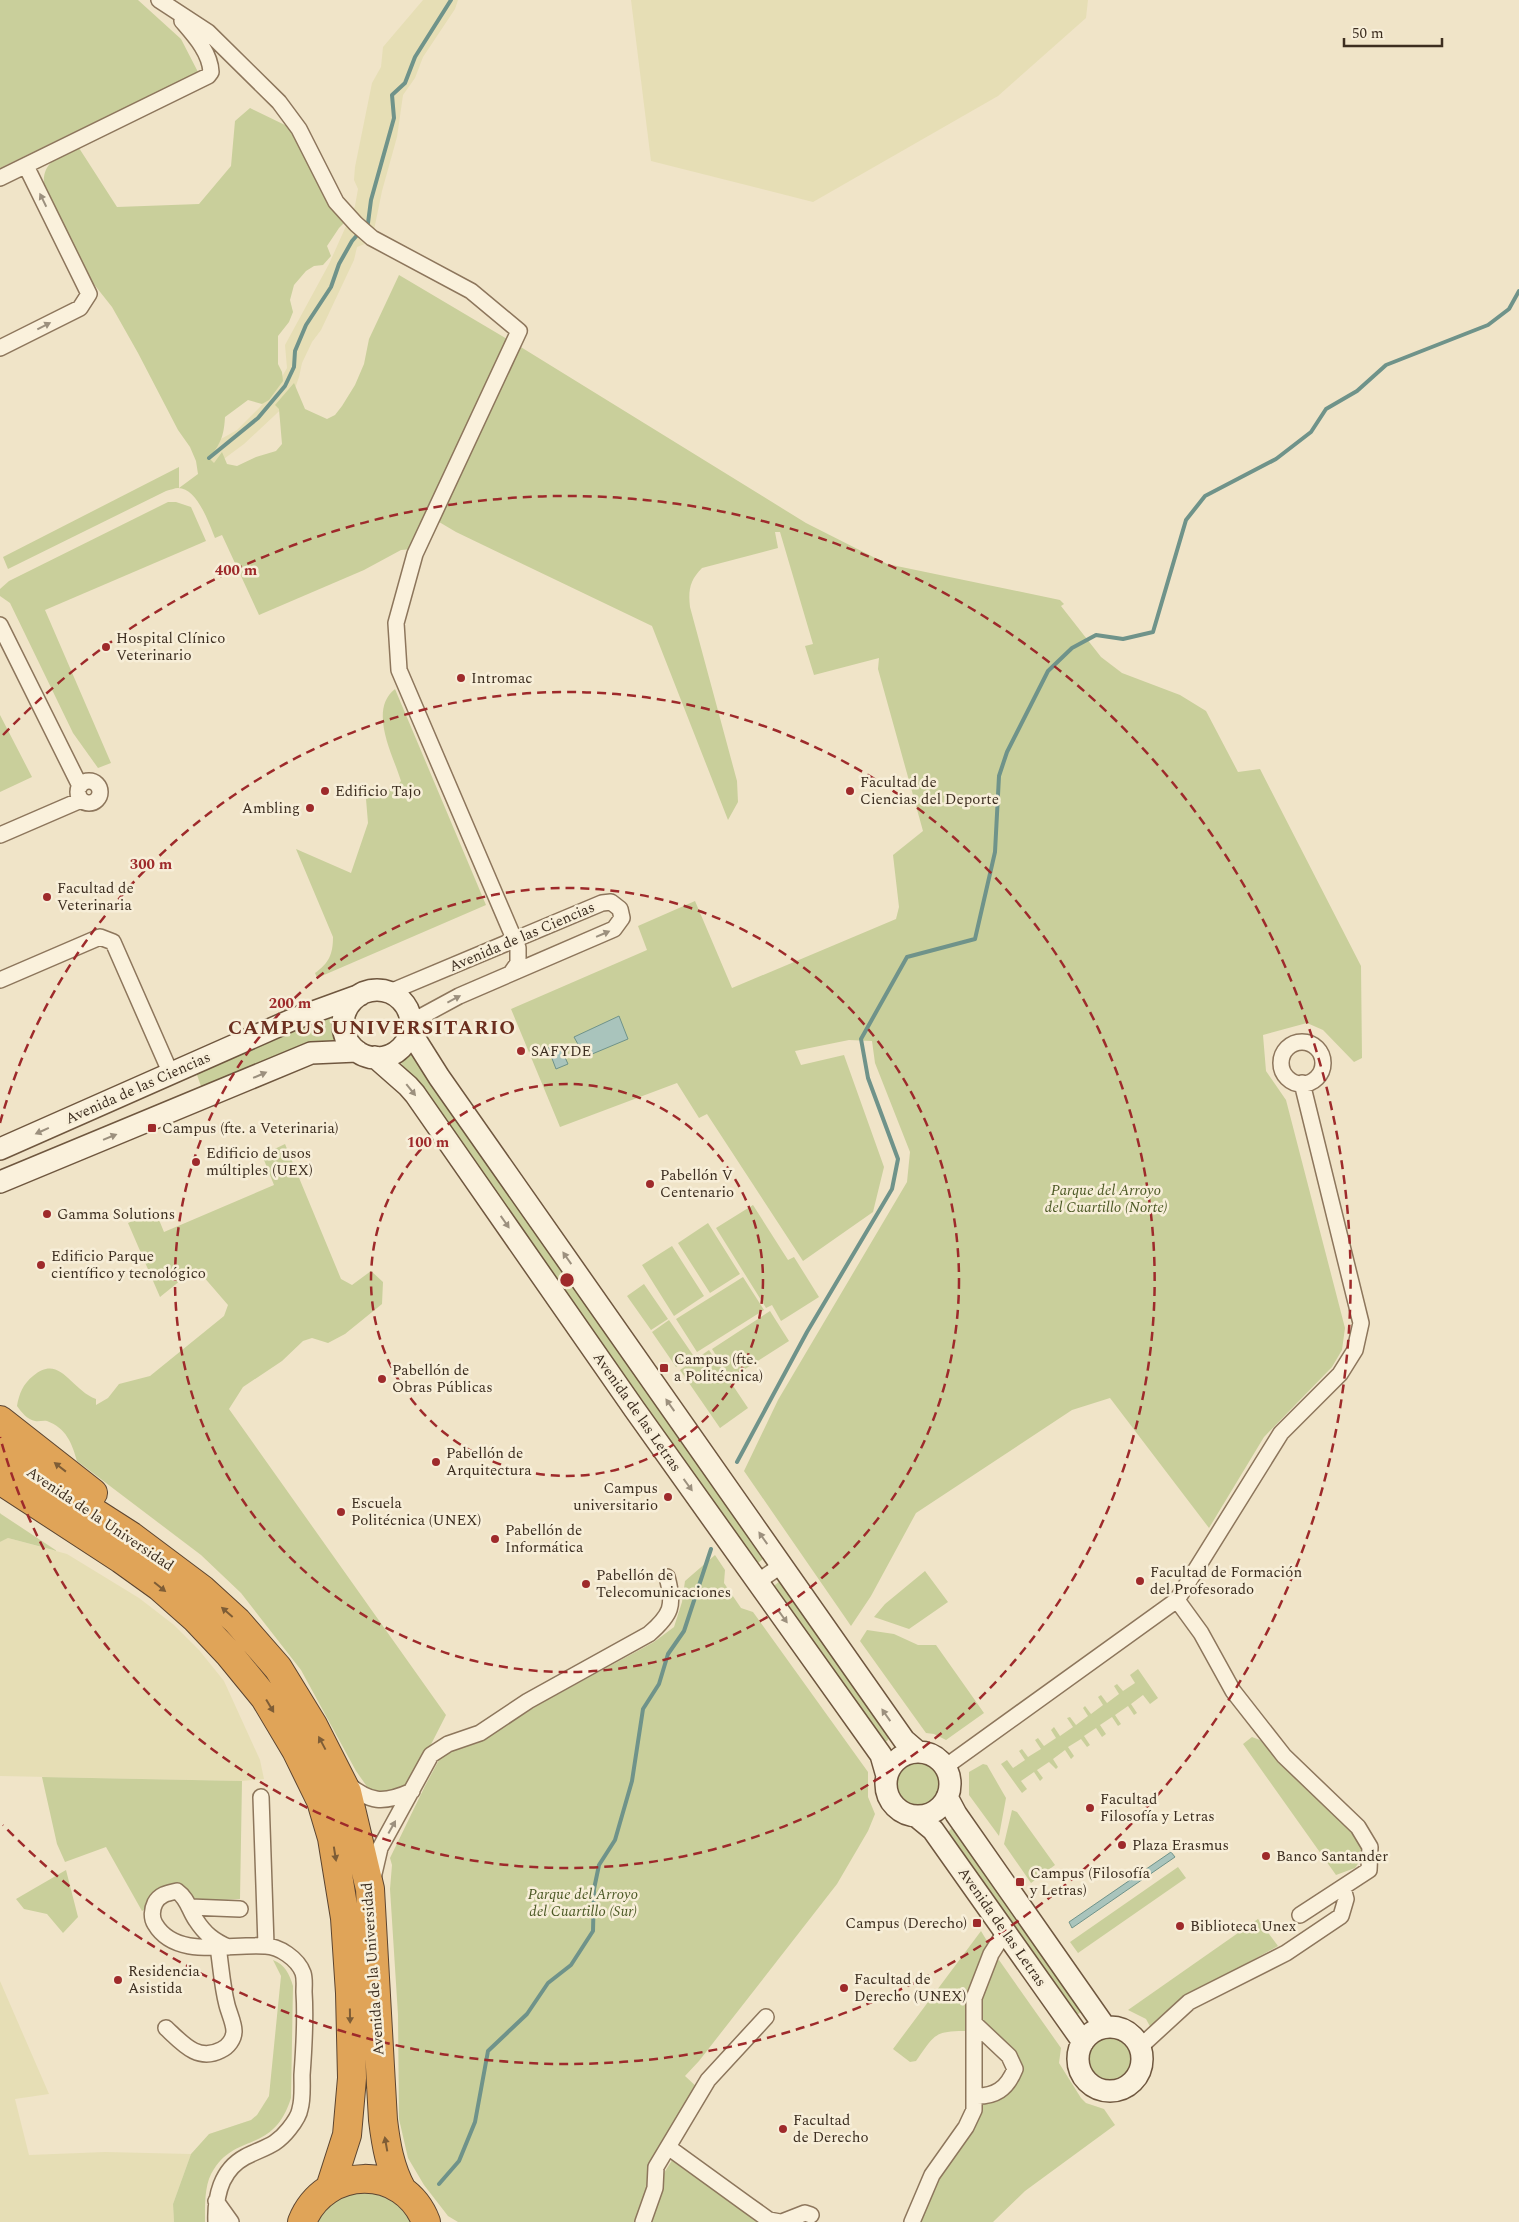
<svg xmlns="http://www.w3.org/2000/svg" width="1519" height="2222" font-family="Spectral,serif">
<rect width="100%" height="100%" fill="#f0e4c8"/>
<!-- farmland -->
<path fill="#e6deb5" d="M 423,0 L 458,0 L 455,9 L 423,57 L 415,78 L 403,95 L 397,137 L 382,191 L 374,230 L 365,244 L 357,247 L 354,260 L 321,330 L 312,342 L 302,363 L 299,377 L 291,400 L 244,444 L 213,467 L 205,464 L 212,444 L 237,430 L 260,407 L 273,392 L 287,368 L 285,345 L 329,264 L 355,206 L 358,189 L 354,180 L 355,167 L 372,83 L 381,67 L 383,47 Z
M 631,0 L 1088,0 L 1086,18 L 998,96 L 813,202 L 651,161 Z
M 8,1538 L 67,1554 L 139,1598 L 174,1625 L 199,1650 L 224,1681 L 260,1760 L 264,1779 L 242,1781 L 0,1776 L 0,1542 Z
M 0,1981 L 49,2094 L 15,2099 L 29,2155 L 105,2152 L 191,2154 L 173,2204 L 174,2222 L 0,2222 Z"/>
<!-- green -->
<path fill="#c9cf9b" d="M 0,0 L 138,0 L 181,39 L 198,72 L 0,168 Z
M 250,108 L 287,126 L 297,135 L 347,220 L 339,228 L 327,246 L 331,256 L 323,265 L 314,266 L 306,271 L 294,285 L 290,300 L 293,312 L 289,322 L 278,336 L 278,364 L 282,372 L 283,381 L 269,400 L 262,404 L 248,400 L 225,417 C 224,435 221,444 209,458 L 214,463 L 222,452 L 227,464 L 237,466 L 256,457 L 276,451 L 282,444 L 279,409 L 275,405 L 294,383 L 305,409 L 327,419 L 335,415 L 342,406 L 355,385 L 364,364 L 369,339 L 399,275 L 524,349 L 806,523 L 887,564 L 1060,600 L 1064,604 L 1061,606 L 1101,657 L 1122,673 L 1180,695 L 1206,711 L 1238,772 L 1260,769 L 1361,966 L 1362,1058 L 1354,1062 L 1323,1030 L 1307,1023 L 1263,1035 L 1266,1071 L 1286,1100 L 1345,1328 L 1342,1350 L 1332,1367 L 1264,1437 L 1209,1528 L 1110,1398 L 1072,1410 L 916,1513 L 871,1596 L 851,1626 L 744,1471 L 778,1400 L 907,1182 L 910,1152 L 875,1063 L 872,1041 L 849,1040 L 795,1051 L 801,1065 L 844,1055 L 884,1167 L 873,1212 L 803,1261 L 707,1114 L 699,1118 L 677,1083 L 560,1127 L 511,1009 L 647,950 L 638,926 L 695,901 L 732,988 L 896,919 L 899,907 L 893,855 L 923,831 L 878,669 L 879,658 L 814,675 L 805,646 L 813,644 L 780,532 L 775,532 L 778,548 L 702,568 C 690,580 688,590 690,607 L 737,781 L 738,802 L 728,820 L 652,626 L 456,532 L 429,516 L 413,549 L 401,550 L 364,570 L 259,615 L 222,535 L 215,538 C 209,523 197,488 178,488 C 175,488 170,490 166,491 L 8,569 L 3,557 L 179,467 L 179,488 L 198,474 L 196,461 L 190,447 L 178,430 L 138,353 L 112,307 L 93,283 L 44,185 C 42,160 60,157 79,148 L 117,207 L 199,204 L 231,166 L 235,121 Z
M 168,502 L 176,502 L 191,507 L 206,541 L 45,610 L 111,763 L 98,768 L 73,733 L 10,603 L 0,596 L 0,589 L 9,581 Z
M 395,689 L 486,905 L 317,978 L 315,973 C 329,963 333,954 333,937 L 296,849 L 351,873 L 368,823 L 366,799 L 397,786 L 401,781 C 393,755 368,710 395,689 Z
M 0,715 L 32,777 L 0,792 Z
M 337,1013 L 335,1033 L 339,1043 L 203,1092 L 196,1072 Z
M 413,1048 L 764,1552 L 763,1559 L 758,1563 L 752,1562 L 399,1060 Z
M 285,1144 L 341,1279 L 352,1285 L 371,1271 L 383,1282 L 382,1304 L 345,1334 L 328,1343 L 312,1338 L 303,1341 L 282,1361 L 243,1387 L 229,1409 L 446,1715 L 418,1770 L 407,1785 L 395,1793 L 375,1792 L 368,1788 L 356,1771 L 301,1670 L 241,1593 L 201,1555 L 77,1461 C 72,1443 66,1428 47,1421 C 43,1420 39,1422 35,1421 C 28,1420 21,1412 17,1406 C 19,1394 23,1384 33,1376 C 60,1353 70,1389 96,1399 L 96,1405 L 108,1398 L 119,1384 L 150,1376 L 224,1316 L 228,1305 L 196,1268 L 160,1297 L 128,1223 L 155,1210 L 164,1232 L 274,1185 L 262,1155 Z
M 753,1205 L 788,1260 L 794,1257 L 819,1297 L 781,1321 L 772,1305 L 766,1308 L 716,1228 Z
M 708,1223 L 740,1274 L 710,1293 L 678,1243 Z
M 672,1246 L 704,1296 L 674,1316 L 642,1265 Z
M 743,1277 L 764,1310 L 697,1352 L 676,1319 Z
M 644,1284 L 668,1319 L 651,1330 L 627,1296 Z
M 770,1311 L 789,1341 L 731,1378 L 712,1349 Z
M 669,1320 L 693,1355 L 676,1367 L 652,1332 Z
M 709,1350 L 748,1408 L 720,1428 L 680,1370 Z
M 0,1513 L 1,1514 L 57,1551 L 8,1538 L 0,1542 Z
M 715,1555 L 725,1570 L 724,1583 L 741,1608 L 753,1612 L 868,1772 L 868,1797 L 875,1814 L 868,1831 L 837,1884 L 699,2061 L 685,2076 L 699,2089 L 654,2162 L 638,2222 L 458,2222 L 448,2216 L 424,2185 L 408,2158 L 399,2119 L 398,2015 L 390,1889 L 392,1865 L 390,1858 L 425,1786 L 439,1760 L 447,1752 L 478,1743 L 538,1705 L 654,1642 L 674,1627 L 682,1602 L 685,1581 Z
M 925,1571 L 948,1602 L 909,1629 L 874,1617 L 885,1604 Z
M 780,1581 L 785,1582 L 890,1732 L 888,1740 L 884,1743 L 773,1591 L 775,1585 Z
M 867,1630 L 894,1634 L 918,1645 L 936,1645 L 984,1713 L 946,1740 L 934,1734 L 926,1733 L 860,1641 Z
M 1138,1669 L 1158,1698 L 1150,1704 L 1143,1695 L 1131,1704 L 1137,1713 L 1134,1715 L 1128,1706 L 1115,1715 L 1121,1724 L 1118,1726 L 1112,1717 L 1100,1725 L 1106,1734 L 1102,1737 L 1096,1728 L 1084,1736 L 1090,1745 L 1087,1747 L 1081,1739 L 1068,1747 L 1074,1756 L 1071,1759 L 1065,1750 L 1053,1759 L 1058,1767 L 1056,1769 L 1049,1762 L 1037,1770 L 1043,1778 L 1040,1781 L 1034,1772 L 1021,1781 L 1027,1789 L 1022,1793 L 1001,1764 L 1007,1760 L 1013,1768 L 1025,1760 L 1019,1751 L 1022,1749 L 1028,1757 L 1041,1749 L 1035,1740 L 1038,1738 L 1044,1746 L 1056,1738 L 1051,1730 L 1054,1727 L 1060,1736 L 1073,1727 L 1067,1718 L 1070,1717 L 1076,1725 L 1088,1716 L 1083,1708 L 1085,1706 L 1091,1714 L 1103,1705 L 1098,1697 L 1101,1695 L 1107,1703 L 1119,1694 L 1114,1686 L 1117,1684 L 1123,1691 L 1135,1683 L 1130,1675 Z
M 1252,1737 L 1260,1740 L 1273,1755 L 1351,1826 L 1365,1845 L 1364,1855 L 1355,1868 L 1336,1875 L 1243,1744 Z
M894 1784a24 24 0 1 1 48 0a24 24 0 1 1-48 0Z
M 983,1764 L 987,1765 L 1006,1798 L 999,1836 L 969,1795 L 969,1772 Z
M 42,1777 L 242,1781 L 240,1899 L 200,1901 L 177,1891 L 156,1901 L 142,1911 L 106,1847 L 65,1862 L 57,1844 Z
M 1012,1810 L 1017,1812 L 1055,1865 L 1031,1883 L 1004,1844 Z
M 952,1828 L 958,1829 L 1083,2005 L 1081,2012 L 1077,2015 L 946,1838 L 948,1832 Z
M 1178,1867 L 1186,1878 L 1078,1953 L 1070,1942 Z
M 66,1870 L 78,1917 L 63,1933 L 47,1914 L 24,1909 L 16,1899 Z
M 1258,1919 L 1278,1946 L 1224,1976 L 1152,2030 L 1146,2019 L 1128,2010 Z
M 981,1931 L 990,1946 L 969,2031 C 934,2031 936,2033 916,2061 L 910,2062 L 893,2049 Z
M 273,1960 C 285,1965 289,1973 293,1986 L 291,2098 C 274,2153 237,2133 214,2169 C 204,2183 205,2206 205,2222 L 174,2222 L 173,2204 L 191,2154 L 209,2134 L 251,2120 L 257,2115 L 269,2096 L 281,1976 Z
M 999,1960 L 1061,2048 L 1059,2063 L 1081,2098 L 1086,2103 L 1104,2109 L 1115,2125 L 1025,2191 L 993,2222 L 914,2222 L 948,2160 L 982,2105 L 1017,2073 L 980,2018 L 978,2010 L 992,1962 Z
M1086 2059a24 24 0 1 1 48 0a24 24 0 1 1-48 0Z
M 674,2157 L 759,2222 L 648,2222 L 664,2173 Z
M 361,2191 C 383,2195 399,2201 411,2222 L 314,2222 L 332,2200 Z"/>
<!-- water -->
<path fill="#a9c4bc" stroke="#6f938a" d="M 619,1016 L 628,1039 L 585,1057 L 574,1037 Z
M 559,1044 L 568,1064 L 556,1069 L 548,1048 Z
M 1171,1852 L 1175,1857 L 1072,1928 L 1069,1922 Z"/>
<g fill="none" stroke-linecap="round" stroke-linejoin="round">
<!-- stream -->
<path stroke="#6f938a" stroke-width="4" d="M 364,228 L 368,223 L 371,200 L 394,118 L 392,95 L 405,83 L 415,57 L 451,0
M 209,458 L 258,418 L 285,386 L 294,367 L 295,351 L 306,325 L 331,287 L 339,264 L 352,241 L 359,233
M 737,1462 L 807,1332 L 892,1189 L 898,1159 L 868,1078 L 861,1039 L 907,957 L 975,939 L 995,852 L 999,776 L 1007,752 L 1048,671 L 1072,648 L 1096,635 L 1123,639 L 1153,632 L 1186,520 L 1205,496 L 1276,459 L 1311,432 L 1326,409 L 1357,391 L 1386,365 L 1488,325 L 1509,309 L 1519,291
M 439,2184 L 459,2161 L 475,2122 L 488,2051 L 527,2014 L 548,1983 L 571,1965 L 593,1931 L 594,1889 L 599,1865 L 615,1840 L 632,1781 L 643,1709 L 659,1684 L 668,1654 L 684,1631 L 711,1549"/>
<defs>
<path id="street" d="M 159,0 L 208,32 L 279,102 L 299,129 L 336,202 L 356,224 L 372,238 L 471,291 L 519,331 L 415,554 L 396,623 L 399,670 L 518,948 L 518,963 L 511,973
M 0,178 L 208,76 L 211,72 C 210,52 194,35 182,21
M 0,348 L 80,308 L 89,294 L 26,166
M 0,625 L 80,786
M78 792a11 11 0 1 1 22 0a11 11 0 1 1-22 0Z
M 0,835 L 81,800
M 0,980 L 100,937 L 113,942 L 171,1074
M 390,992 L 602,903 L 611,902 L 620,909 L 622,918 L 614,929 L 459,996 L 411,1022
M1281 1063a21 21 0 1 1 42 0a21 21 0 1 1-42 0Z
M 757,1582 L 782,1565
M 1177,1600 L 1201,1633 L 1233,1691 L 1284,1756 L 1358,1827 L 1370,1847 L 1369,1870 L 1300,1915
M 945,1767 L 1177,1600 L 1281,1433 L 1340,1374 L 1355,1350 L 1361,1323 L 1302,1083
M 345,1782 C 370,1803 383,1804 412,1791
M 261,1797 L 266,1945
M 373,1878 L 380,1848 L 431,1755 L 448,1744 L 480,1733 L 528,1701 L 649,1634 C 671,1615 675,1606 667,1577
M 190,1907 L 240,1909
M 166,2028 C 183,2044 198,2062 221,2050 C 228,2047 234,2039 234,2031 C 234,2023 229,2013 227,2005 C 222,1986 221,1966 218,1947
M 1140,2047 L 1189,2002 L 1286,1953 L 1341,1916 L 1346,1899 L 1343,1888
M 974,2096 C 995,2097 1007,2089 1015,2069 L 1009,2056 L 974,2023
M 668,2147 L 748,2205 L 769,2220 L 780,2222
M 216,2201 L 231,2222
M 216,2222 C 215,2197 221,2170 245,2157 C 264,2147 275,2147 289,2129 C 293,2124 299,2116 300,2109 C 303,2099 302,2086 302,2075 C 304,2048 306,2020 304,1992 C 304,1986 305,1979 303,1973 C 298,1959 279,1946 265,1946 C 231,1943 176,1960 155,1924 C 151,1918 152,1909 155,1903 C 160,1894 168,1893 177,1891 C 188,1899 189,1910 196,1920 C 205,1934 214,1941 228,1947
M 643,2222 L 655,2188 L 656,2167 L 708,2080 L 766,2017
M 782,2222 L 805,2213 L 811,2215
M 912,2222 L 932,2175 L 966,2127 L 974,2110 L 974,1998 L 991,1954 L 1005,1932"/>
<path id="secondary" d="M343 1024a34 34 0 1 1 68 0a34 34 0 1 1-68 0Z
M 410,1031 L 439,1077 L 904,1740 L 918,1752
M 375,1057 L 408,1086 L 415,1094 L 635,1410 L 881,1755 L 887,1776
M 0,1149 L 294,1019 L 360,995
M 0,1182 L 311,1053 L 357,1051
M886 1784a32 32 0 1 1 64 0a32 32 0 1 1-64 0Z
M 947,1797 L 956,1814 L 1105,2027
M 916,1816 L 933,1830 L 1083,2042
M1078 2059a32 32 0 1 1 64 0a32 32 0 1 1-64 0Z"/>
<path id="highway" d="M 0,1420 L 93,1493
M 0,1452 L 131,1536 L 203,1590 L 237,1621 L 278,1668 L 313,1725 L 347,1792 L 370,1889 L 383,2120 C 386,2145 390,2168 402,2190
M 0,1480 L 121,1559 L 160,1587 L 195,1618 L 229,1654 L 265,1698 L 296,1750 L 321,1801 L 332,1838 L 345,1918 L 350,1993 L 352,2078 L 347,2135 L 330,2188
M 302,2222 C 325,2165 404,2164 426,2222"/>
</defs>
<!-- street casing -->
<use href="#street" stroke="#8d765c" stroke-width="18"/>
<!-- secondary casing -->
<use href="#secondary" stroke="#6f573f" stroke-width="24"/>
<!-- highway casing -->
<use href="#highway" stroke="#5b4430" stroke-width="30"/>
<!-- street -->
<use href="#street" stroke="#faf1dc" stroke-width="15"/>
<!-- secondary -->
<use href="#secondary" stroke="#faf1dc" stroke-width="21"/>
<!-- highway -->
<use href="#highway" stroke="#e0a458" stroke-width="28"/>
</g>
<!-- one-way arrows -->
<defs><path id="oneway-solid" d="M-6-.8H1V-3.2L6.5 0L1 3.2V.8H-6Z" transform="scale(1.25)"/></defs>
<g fill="#9c907e">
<use href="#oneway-solid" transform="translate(43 200) rotate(-116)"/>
<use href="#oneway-solid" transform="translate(44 326) rotate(-27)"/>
<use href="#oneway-solid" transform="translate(603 934) rotate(-23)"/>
<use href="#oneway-solid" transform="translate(454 999) rotate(-28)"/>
<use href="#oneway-solid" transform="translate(260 1075) rotate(-23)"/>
<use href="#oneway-solid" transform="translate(411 1090) rotate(51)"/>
<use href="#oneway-solid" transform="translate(42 1131) rotate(156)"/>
<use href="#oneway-solid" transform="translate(110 1137) rotate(-22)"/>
<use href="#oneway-solid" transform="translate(505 1222) rotate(55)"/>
<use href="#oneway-solid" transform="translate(567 1258) rotate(-125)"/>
<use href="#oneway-solid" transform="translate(670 1405) rotate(-125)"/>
<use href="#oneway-solid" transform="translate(688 1485) rotate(54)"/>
<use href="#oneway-solid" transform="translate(763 1538) rotate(-125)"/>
<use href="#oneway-solid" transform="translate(783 1617) rotate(54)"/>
<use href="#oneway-solid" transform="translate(886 1715) rotate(-125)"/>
<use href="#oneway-solid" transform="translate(392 1827) rotate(-61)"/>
</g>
<g fill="#7e5d36">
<use href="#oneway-solid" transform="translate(60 1467) rotate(-142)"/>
<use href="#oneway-solid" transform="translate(160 1587) rotate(39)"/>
<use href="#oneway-solid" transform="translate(227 1612) rotate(-139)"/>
<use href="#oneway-solid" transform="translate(270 1706) rotate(59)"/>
<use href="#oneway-solid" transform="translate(322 1743) rotate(-118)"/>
<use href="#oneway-solid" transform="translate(335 1854) rotate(81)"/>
<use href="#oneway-solid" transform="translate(350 2016) rotate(89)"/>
<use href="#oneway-solid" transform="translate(386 2144) rotate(-100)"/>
</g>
<!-- distance rings -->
<g fill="none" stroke="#9e2a2b" stroke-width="2.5" stroke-dasharray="9 6">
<circle cx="567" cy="1280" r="196"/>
<circle cx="567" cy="1280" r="392"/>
<path d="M0 1123A588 588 0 1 1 0 1437"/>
<path d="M3 735A784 784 0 1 1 3 1825"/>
</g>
<!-- markers -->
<g fill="#9e2a2b" stroke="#f7eed8" stroke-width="2">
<circle cx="106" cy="647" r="5"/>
<circle cx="461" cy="678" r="5"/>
<circle cx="325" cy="791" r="5"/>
<circle cx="850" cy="791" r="5"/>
<circle cx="310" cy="808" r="5"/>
<circle cx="47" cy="897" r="5"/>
<circle cx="521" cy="1051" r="5"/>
<rect x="147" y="1123" width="10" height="10" rx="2.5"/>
<circle cx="196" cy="1162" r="5"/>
<circle cx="650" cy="1184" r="5"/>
<circle cx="47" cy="1214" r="5"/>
<circle cx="41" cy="1265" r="5"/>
<rect x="659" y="1363" width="10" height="10" rx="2.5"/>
<circle cx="382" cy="1379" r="5"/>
<circle cx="436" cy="1462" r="5"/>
<circle cx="668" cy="1497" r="5"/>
<circle cx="341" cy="1512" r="5"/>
<circle cx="495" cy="1539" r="5"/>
<circle cx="1140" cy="1581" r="5"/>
<circle cx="586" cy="1584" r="5"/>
<circle cx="1090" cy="1808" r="5"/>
<circle cx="1122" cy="1845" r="5"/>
<circle cx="1266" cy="1856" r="5"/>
<rect x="1015" y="1877" width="10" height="10" rx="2.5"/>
<rect x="972" y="1918" width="10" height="10" rx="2.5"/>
<circle cx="1180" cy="1926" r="5"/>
<circle cx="118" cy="1980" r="5"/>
<circle cx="844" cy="1988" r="5"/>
<circle cx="783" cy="2129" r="5"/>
</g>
<g text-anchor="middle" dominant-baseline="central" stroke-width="5" stroke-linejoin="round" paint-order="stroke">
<!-- poi labels -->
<g font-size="15" fill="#3d2e20" stroke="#f7eed8" text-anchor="start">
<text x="116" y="638">Hospital Clínico<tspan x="116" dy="17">Veterinario</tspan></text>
<text x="471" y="678">Intromac</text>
<text x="860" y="782">Facultad de<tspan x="860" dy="17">Ciencias del Deporte</tspan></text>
<text x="335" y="791">Edificio Tajo</text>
<text x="300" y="808" text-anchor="end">Ambling</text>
<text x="57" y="888">Facultad de<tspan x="57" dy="17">Veterinaria</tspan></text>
<text x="531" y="1051">SAFYDE</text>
<text x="162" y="1128">Campus (fte. a Veterinaria)</text>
<text x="206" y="1153">Edificio de usos<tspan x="206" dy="17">múltiples (UEX)</tspan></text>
<text x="660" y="1175">Pabellón V<tspan x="660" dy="17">Centenario</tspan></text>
<text x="57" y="1214">Gamma Solutions</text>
<text x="51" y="1256">Edificio Parque<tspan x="51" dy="17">científico y tecnológico</tspan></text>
<text x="674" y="1359">Campus (fte.<tspan x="674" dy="17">a Politécnica)</tspan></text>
<text x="392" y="1370">Pabellón de<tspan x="392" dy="17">Obras Públicas</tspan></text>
<text x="446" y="1453">Pabellón de<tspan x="446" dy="17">Arquitectura</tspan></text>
<text x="658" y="1488" text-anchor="end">Campus<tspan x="658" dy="17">universitario</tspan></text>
<text x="351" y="1503">Escuela<tspan x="351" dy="17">Politécnica (UNEX)</tspan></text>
<text x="505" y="1530">Pabellón de<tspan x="505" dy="17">Informática</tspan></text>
<text x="1150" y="1572">Facultad de Formación<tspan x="1150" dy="17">del Profesorado</tspan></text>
<text x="596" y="1575">Pabellón de<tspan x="596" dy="17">Telecomunicaciones</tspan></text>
<text x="1100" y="1799">Facultad<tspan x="1100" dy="17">Filosofía y Letras</tspan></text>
<text x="1132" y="1845">Plaza Erasmus</text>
<text x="1276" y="1856">Banco Santander</text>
<text x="1030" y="1873">Campus (Filosofía<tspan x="1030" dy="17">y Letras)</tspan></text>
<text x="967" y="1923" text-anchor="end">Campus (Derecho)</text>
<text x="1190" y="1926">Biblioteca Unex</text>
<text x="128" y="1971">Residencia<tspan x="128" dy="17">Asistida</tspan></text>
<text x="854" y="1979">Facultad de<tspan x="854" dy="17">Derecho (UNEX)</tspan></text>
<text x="793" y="2120">Facultad<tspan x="793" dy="17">de Derecho</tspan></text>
</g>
<!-- street labels -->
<g font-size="15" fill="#3d2e20" stroke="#f7eed8">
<text transform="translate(522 937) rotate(-23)">Avenida de las Ciencias</text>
<text transform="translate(138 1088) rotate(-24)">Avenida de las Ciencias</text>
<text transform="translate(637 1412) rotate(55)">Avenida de las Letras</text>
<text transform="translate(100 1519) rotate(34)">Avenida de la Universidad</text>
<text transform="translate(1002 1927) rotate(55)">Avenida de las Letras</text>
<text transform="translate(373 1969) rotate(-94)">Avenida de la Universidad</text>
</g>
<!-- park labels -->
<g font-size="15" font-style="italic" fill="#4d5a26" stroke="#f7eed8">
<text x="1106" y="1190">Parque del Arroyo<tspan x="1106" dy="17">del Cuartillo (Norte)</tspan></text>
<text x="583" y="1894">Parque del Arroyo<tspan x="583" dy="17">del Cuartillo (Sur)</tspan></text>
</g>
<!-- district labels -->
<g font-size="20" font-weight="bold" letter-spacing="1" fill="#6b2e1e" stroke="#f7eed8">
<text x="372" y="1028">CAMPUS UNIVERSITARIO</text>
</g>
</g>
<circle cx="567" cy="1280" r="8" fill="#9e2a2b" stroke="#f7eed8" stroke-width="2.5"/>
<g font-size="15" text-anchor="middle" font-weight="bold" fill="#9e2a2b" stroke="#f7eed8" stroke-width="5" stroke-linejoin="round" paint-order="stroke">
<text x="236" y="575">400 m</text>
<text x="151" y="869">300 m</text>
<text x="290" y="1008">200 m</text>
<text x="428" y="1147">100 m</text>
</g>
<!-- scale -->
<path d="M1344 38v8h98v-8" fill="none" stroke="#3d2e20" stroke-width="2.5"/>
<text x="1352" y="38" font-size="15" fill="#3d2e20" stroke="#f7eed8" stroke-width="4" paint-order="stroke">50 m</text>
</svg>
